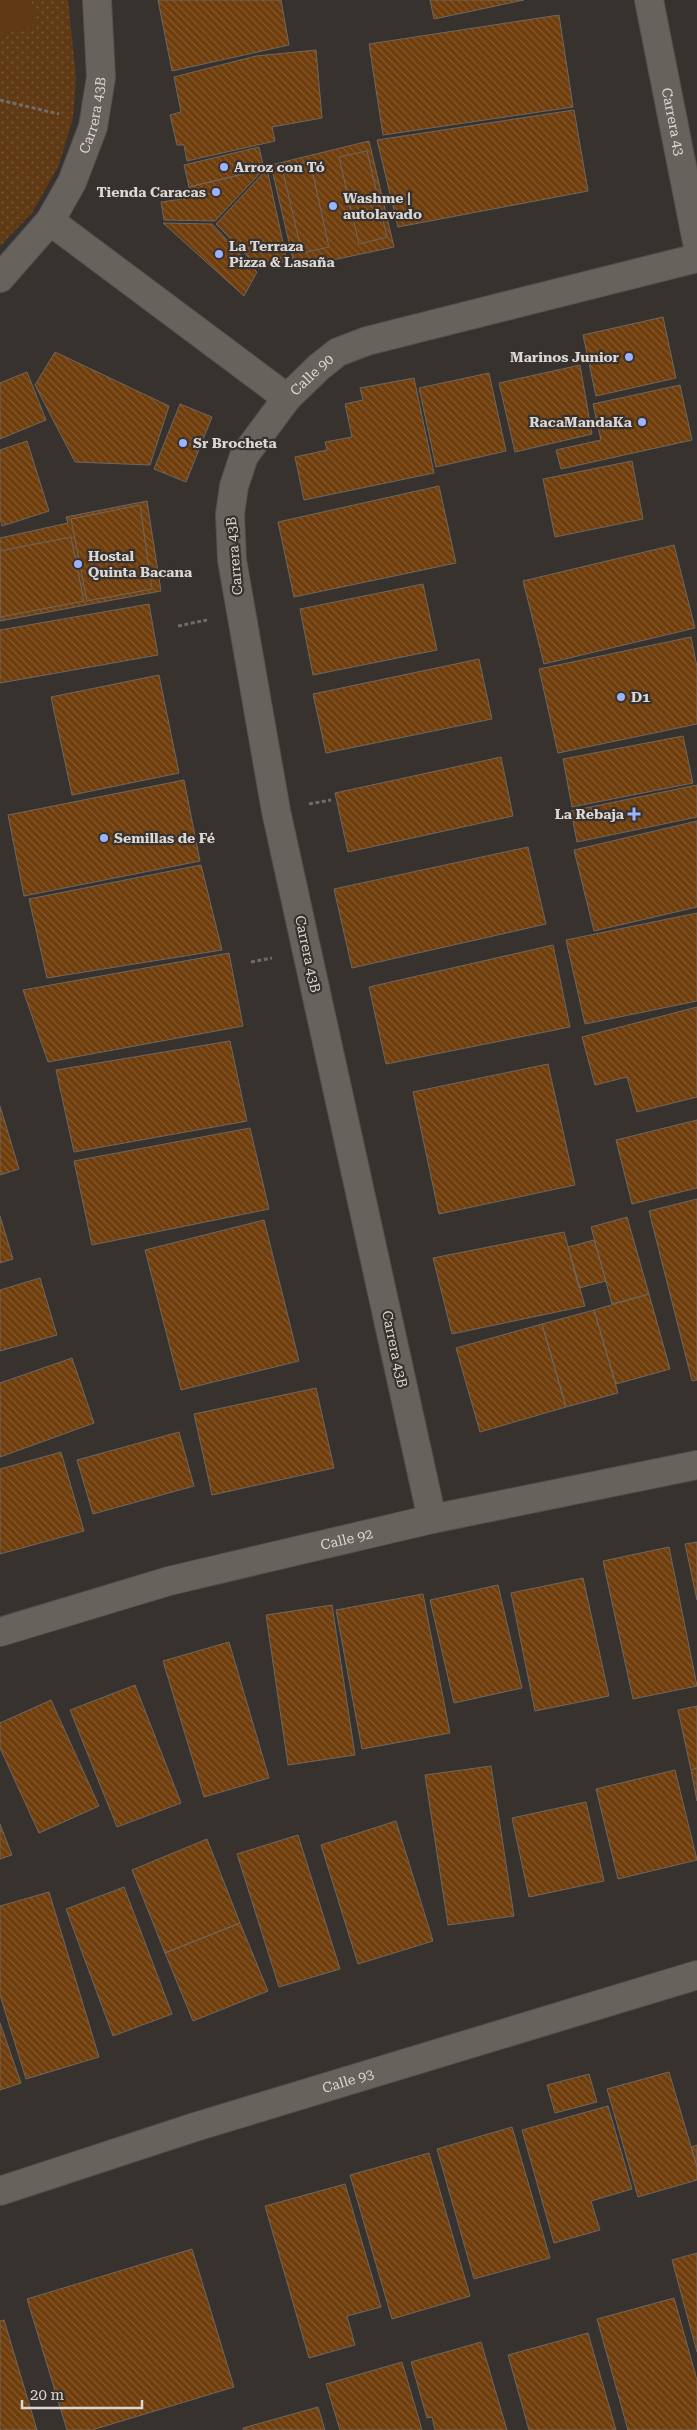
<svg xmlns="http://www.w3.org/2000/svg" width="697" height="2430" font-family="'Roboto Serif',serif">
<defs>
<pattern id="grass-dots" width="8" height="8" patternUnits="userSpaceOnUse" patternTransform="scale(1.25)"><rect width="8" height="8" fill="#603915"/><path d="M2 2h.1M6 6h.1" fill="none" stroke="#765536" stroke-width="1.8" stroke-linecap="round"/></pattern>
<pattern id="building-back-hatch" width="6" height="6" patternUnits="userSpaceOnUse" patternTransform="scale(1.25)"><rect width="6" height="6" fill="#6f3e0c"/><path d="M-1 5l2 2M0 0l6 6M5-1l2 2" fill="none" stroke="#83592e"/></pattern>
</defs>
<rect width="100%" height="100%" fill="#38322e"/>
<!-- grass -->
<path fill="url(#grass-dots)" d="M 0,0 L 68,0 L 76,77 L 73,118 L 59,165 L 32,213 L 0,246 Z"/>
<!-- garden -->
<path fill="#603915" d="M 0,0 L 31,0 L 37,26 L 0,34 Z"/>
<!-- building -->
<path fill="url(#building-back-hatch)" stroke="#6d6762" d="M 158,0 L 281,0 L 289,45 L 172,71 Z
M 430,0 L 524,0 L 434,19 Z
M 559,15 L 573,107 L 383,135 L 369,44 Z
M 316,50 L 322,118 L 272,127 L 275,141 L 187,161 L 184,145 L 177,145 L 170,115 L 181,112 L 174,77 L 256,56 Z
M 574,110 L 588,191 L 398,227 L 377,140 Z
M 369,141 L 394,247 L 295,268 L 271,165 Z
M 259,147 L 264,169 L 189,187 L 184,165 Z
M 367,151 L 387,237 L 359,244 L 339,157 Z
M 310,161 L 329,247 L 302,253 L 282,168 Z
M 264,169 L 215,221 L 164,220 L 161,202 L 190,198 L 189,187 Z
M 267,169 L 287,261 L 260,269 L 216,224 Z
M 163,223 L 212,224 L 257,272 L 244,296 Z
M 663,317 L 676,378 L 596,396 L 583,335 Z
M 55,352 L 169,406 L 150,465 L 75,462 L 35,385 Z
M 580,365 L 592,434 L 515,452 L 499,383 Z
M 27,372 L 46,420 L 0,439 L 0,383 Z
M 489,373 L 506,451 L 436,467 L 419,388 Z
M 414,378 L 434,473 L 304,500 L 295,457 L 327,450 L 325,442 L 352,437 L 345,404 L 363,400 L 360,388 Z
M 680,385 L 692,440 L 561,469 L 556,450 L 601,440 L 593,404 Z
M 180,404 L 212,417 L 186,482 L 154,469 Z
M 27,441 L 49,511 L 2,526 L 0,518 L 0,450 Z
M 632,461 L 643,519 L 555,537 L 543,479 Z
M 439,486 L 456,563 L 294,597 L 278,522 Z
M 147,501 L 161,591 L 0,621 L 0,538 L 68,523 L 66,517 Z
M 140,505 L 152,589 L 87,601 L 71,519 Z
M 71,537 L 84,601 L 0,617 L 0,551 Z
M 674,545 L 695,628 L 544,664 L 523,581 Z
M 423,584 L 437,650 L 313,675 L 300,609 Z
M 149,604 L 158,655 L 0,683 L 0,630 Z
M 691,637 L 697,667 L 697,724 L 558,753 L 539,669 Z
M 479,659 L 492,719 L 326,753 L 313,694 Z
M 159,675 L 179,773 L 72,795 L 51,697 Z
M 683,736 L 693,783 L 572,807 L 563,759 Z
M 501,757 L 513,816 L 348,852 L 335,793 Z
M 184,780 L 200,861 L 24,896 L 8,815 Z
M 697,785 L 697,817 L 577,842 L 571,811 Z
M 697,821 L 697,907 L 594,931 L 574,850 Z
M 528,847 L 546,924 L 352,968 L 334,889 Z
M 201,865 L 222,950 L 47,978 L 29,899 Z
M 697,913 L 697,1001 L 585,1024 L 566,940 Z
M 553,945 L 570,1027 L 386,1064 L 369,987 Z
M 229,953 L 243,1026 L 48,1062 L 23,990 Z
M 697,1007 L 697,1097 L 637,1112 L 627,1077 L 595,1085 L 582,1037 Z
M 230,1041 L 247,1121 L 74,1152 L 56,1070 Z
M 548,1064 L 575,1185 L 439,1214 L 413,1092 Z
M 0,1106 L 19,1169 L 0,1175 Z
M 697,1120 L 697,1188 L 632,1204 L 616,1140 Z
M 250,1128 L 269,1209 L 92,1245 L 74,1161 Z
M 697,1199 L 697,1380 L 692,1381 L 649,1211 Z
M 0,1216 L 13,1259 L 0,1263 Z
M 627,1217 L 649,1294 L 612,1304 L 591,1227 Z
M 264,1220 L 299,1361 L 181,1390 L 145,1250 Z
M 564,1232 L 585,1306 L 452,1334 L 433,1258 Z
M 594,1240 L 606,1281 L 579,1288 L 568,1247 Z
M 40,1278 L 57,1335 L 0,1351 L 0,1290 Z
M 649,1294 L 670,1369 L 616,1384 L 594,1310 Z
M 594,1310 L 618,1393 L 566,1407 L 542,1324 Z
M 542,1324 L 566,1407 L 480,1432 L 456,1348 Z
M 72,1358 L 94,1423 L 0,1457 L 0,1383 Z
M 316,1388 L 334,1468 L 212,1495 L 194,1414 Z
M 179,1432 L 194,1486 L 93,1514 L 77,1460 Z
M 61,1452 L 84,1531 L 0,1554 L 0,1469 Z
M 697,1542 L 697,1600 L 685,1544 Z
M 669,1547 L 697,1686 L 633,1699 L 603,1561 Z
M 583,1578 L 609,1696 L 535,1711 L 511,1593 Z
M 498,1585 L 522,1688 L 454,1703 L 430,1600 Z
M 423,1594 L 450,1733 L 362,1749 L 336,1610 Z
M 332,1605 L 355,1755 L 288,1765 L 266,1615 Z
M 229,1642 L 269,1778 L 204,1797 L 163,1661 Z
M 135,1685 L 181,1803 L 117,1827 L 70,1710 Z
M 51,1700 L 99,1806 L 39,1833 L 0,1748 L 0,1723 Z
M 697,1706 L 697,1768 L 691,1770 L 678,1710 Z
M 491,1766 L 514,1916 L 448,1925 L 425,1775 Z
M 697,1768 L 697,1801 L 691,1770 Z
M 675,1770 L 697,1860 L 618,1879 L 596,1789 Z
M 586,1802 L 604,1881 L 529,1897 L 512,1818 Z
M 396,1821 L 433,1941 L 358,1964 L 321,1845 Z
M 0,1824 L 12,1855 L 0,1859 Z
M 298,1835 L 340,1969 L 279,1987 L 237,1854 Z
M 207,1839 L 240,1923 L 165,1953 L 132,1870 Z
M 124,1887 L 172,2014 L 113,2036 L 66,1909 Z
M 49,1892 L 99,2057 L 26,2079 L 0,1995 L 0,1906 Z
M 240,1923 L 268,1991 L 193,2021 L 165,1953 Z
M 0,2023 L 21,2083 L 0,2090 Z
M 669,2072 L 697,2167 L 697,2180 L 638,2197 L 607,2089 Z
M 589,2074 L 597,2102 L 555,2113 L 547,2085 Z
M 608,2106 L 632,2189 L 591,2201 L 600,2230 L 554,2243 L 522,2130 Z
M 512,2127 L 550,2258 L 474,2279 L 437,2149 Z
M 697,2145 L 697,2167 L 691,2147 Z
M 429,2153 L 470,2296 L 392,2319 L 350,2175 Z
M 345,2184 L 381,2307 L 347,2316 L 355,2345 L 309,2358 L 265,2206 Z
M 192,2249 L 234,2387 L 92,2430 L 67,2430 L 27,2299 Z
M 697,2253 L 697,2352 L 672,2260 Z
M 674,2298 L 697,2380 L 697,2430 L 628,2430 L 597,2319 Z
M 4,2320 L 37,2430 L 0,2430 L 0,2321 Z
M 588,2333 L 616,2430 L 529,2430 L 508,2355 Z
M 481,2342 L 507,2430 L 435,2430 L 432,2417 L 427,2418 L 411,2362 Z
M 402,2362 L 422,2430 L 340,2430 L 326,2384 Z
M 318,2407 L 325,2430 L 243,2430 L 243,2428 Z"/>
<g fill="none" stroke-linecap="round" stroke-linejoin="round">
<defs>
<g id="minor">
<path d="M 50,221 L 287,398"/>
<path id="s1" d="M 432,1519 L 276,811 L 232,560 L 230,514 L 234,486 L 244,456 L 287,398 L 319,367 L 338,352 L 367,341 L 697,258"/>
<path id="s2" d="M 0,1632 L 169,1581 L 432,1519 L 697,1465"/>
</g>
<g id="tertiary">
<path id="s3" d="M 649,0 L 697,242"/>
<path id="s4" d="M 0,278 L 50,221 L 72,182 L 93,127 L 101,77 L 97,0"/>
<path id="s5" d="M 0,2191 L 195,2127 L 697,1975"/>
</g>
</defs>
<!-- minor casing -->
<use href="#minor" stroke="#544f4b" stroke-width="30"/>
<!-- tertiary casing -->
<use href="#tertiary" stroke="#544f4b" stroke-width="30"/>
<!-- path -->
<path stroke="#716b68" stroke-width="3" stroke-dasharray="4 2.5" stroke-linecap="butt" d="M 0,100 L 59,114
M 178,626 L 207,620
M 309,804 L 331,800
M 251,962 L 272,958"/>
<!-- minor -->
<use href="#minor" stroke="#68625d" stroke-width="28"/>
<!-- tertiary -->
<use href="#tertiary" stroke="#68625d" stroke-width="28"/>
</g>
<!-- markers -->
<g fill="#9cb4fd" stroke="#38322e" stroke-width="2">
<circle cx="224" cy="167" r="5"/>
<circle cx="216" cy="192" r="5"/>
<circle cx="333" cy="206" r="5"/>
<circle cx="219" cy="254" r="5"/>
<circle cx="629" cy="357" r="5"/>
<circle cx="642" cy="422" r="5"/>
<circle cx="183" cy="443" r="5"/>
<circle cx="78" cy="564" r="5"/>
<circle cx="621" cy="697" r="5"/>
<path d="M631.5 806.5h5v5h5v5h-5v5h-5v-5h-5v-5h5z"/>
<circle cx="104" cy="838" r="5"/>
</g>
<g text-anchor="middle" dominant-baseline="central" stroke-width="4.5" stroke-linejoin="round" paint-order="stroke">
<!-- street labels -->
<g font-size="14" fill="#dbd7d4" stroke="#38322e">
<text stroke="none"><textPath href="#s4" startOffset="191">Carrera 43B</textPath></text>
<text stroke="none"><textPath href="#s3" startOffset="124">Carrera 43</textPath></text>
<text stroke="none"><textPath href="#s1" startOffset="1192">Calle 90</textPath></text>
<text transform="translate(234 556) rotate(-95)">Carrera 43B</text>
<text transform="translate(308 954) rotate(78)">Carrera 43B</text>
<text transform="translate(395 1349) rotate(78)">Carrera 43B</text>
<text stroke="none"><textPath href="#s2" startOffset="359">Calle 92</textPath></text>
<text stroke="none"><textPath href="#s5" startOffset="365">Calle 93</textPath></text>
</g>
<!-- poi labels -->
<g font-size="14" font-weight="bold" fill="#dbd7d4" stroke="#38322e" text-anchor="start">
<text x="234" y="167">Arroz con Tó</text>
<text x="206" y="192" text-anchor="end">Tienda Caracas</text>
<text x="343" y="198">Washme |<tspan x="343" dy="16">autolavado</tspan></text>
<text x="229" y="246">La Terraza<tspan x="229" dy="16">Pizza &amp; Lasaña</tspan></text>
<text x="619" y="357" text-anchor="end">Marinos Junior</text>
<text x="632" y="422" text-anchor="end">RacaMandaKa</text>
<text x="193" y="443">Sr Brocheta</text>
<text x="88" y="556">Hostal<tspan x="88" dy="16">Quinta Bacana</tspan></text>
<text x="631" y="697">D1</text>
<text x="624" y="814" text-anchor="end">La Rebaja</text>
<text x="114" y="838">Semillas de Fé</text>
</g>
</g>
<!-- scale -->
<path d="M22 2400v8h120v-8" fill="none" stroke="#dbd7d4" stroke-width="2.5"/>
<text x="30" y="2400" font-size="15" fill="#dbd7d4" stroke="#38322e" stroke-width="4" paint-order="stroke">20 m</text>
</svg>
